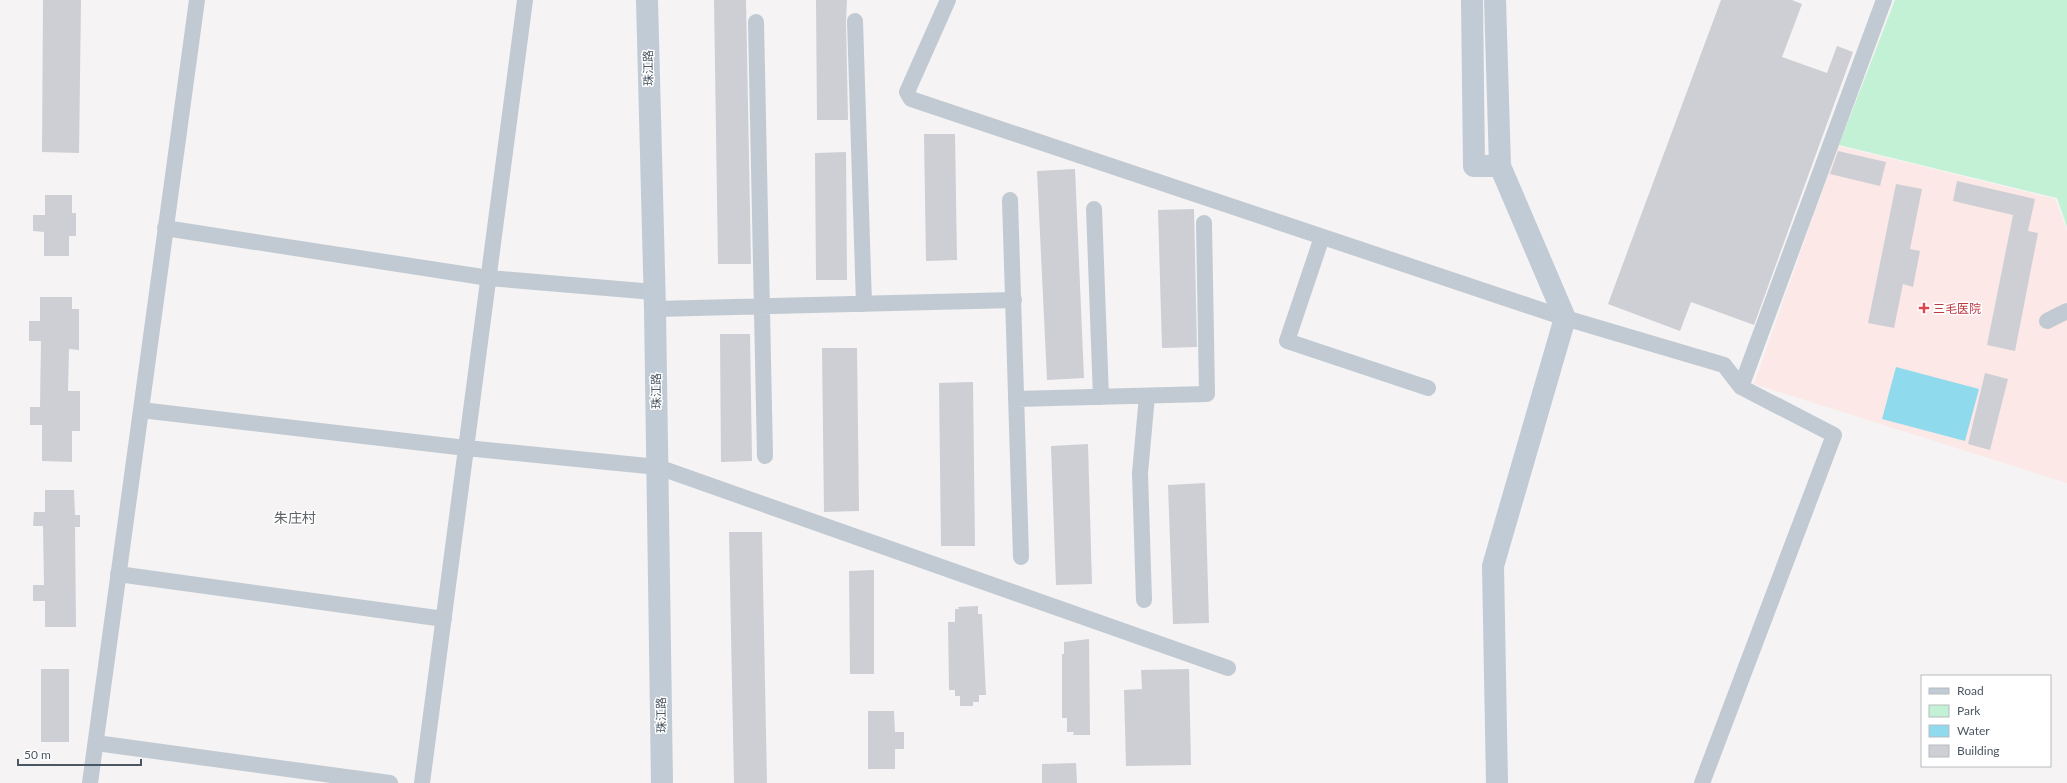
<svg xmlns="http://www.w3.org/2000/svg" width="2067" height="783" font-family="Lato,'Noto Sans SC',sans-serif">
<rect width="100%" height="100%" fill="#f5f3f3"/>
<!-- medical -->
<path fill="#fce8e6" d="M 1838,146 L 2055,199 L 2067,231 L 2067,483 L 1754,384 Z"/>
<!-- green -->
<path fill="#c3f1d5" d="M 1895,0 L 2067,0 L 2067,227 L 2057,198 L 1839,145 Z"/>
<!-- water -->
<path fill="#90daee" d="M 1896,367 L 1979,389 L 1965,441 L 1882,419 Z"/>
<!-- building -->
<path fill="#cdcfd5" d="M 43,0 L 81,0 L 79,153 L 42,152 Z
M 714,0 L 746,0 L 751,264 L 718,264 Z
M 816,0 L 847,0 L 846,21 L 848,120 L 817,120 Z
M 1721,0 L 1792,0 L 1802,4 L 1782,57 L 1827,73 L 1837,46 L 1853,52 L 1754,325 L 1691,302 L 1680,331 L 1608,304 Z
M 924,134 L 955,134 L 957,260 L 926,261 Z
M 1838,151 L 1886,162 L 1880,186 L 1830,174 Z
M 846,152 L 847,280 L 816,280 L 815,153 Z
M 1075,169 L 1084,378 L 1047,380 L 1037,171 Z
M 1957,181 L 2035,199 L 2028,231 L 2038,233 L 2015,351 L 1987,345 L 2013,215 L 1953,201 Z
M 1896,184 L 1922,189 L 1910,249 L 1920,251 L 1913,287 L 1903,284 L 1894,328 L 1868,323 Z
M 45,195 L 72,195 L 72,213 L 76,213 L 76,236 L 69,236 L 69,256 L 44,256 L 44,232 L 33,231 L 33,215 L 45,215 Z
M 1194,209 L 1197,347 L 1162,348 L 1158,210 Z
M 40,297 L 72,297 L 72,309 L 79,309 L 79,350 L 69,349 L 68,391 L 80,391 L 80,431 L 72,431 L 72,462 L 42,461 L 42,425 L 30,425 L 30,407 L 40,407 L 41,341 L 29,341 L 29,321 L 40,321 Z
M 720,334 L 750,334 L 752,461 L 721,462 Z
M 822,348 L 857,348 L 859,511 L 824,512 Z
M 1985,373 L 2008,379 L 1990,450 L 1968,444 Z
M 973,382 L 975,546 L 941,546 L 939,383 Z
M 1088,444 L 1092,584 L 1056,585 L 1051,446 Z
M 1205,483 L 1209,623 L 1173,624 L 1168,485 Z
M 45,490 L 74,490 L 75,515 L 80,515 L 80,527 L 75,527 L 76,627 L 45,627 L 45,601 L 33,601 L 33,585 L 44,585 L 43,526 L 33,526 L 34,512 L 45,512 Z
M 729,532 L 762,532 L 767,783 L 734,783 Z
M 874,570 L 874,674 L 850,674 L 849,571 Z
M 978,606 L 978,614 L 982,614 L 986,695 L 979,695 L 979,702 L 973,702 L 973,706 L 960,706 L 960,696 L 955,696 L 955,690 L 949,690 L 948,622 L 955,622 L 955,609 L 959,609 L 958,607 Z
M 1089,639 L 1090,735 L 1073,735 L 1074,732 L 1067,732 L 1067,718 L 1062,718 L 1062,654 L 1064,654 L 1064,642 Z
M 41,669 L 69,669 L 69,742 L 41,742 Z
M 1189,669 L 1191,765 L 1126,766 L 1124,690 L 1142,689 L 1141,670 Z
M 868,711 L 894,711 L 895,732 L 904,732 L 904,749 L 895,749 L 895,769 L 868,769 Z
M 1076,763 L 1077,783 L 1042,783 L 1042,764 Z"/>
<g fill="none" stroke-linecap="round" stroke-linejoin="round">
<!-- street -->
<path stroke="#c1cad2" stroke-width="16" d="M 948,0 L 907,92 L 911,99 L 1565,318 L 1724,365 L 1741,387 L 1834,435 L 1702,783
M 855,21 L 864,304
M 756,22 L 765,456
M 1010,200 L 1021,557
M 1094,209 L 1101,397
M 165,228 L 489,278 L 654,292
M 1322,237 L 1287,341 L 1428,388
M 655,309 L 1014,300
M 2047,321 L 2067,311
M 1741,387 L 1884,0
M 1016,399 L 1207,394 L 1204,223
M 141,410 L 466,448 L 658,467 L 1228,668
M 118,574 L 444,619
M 1144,600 L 1140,473 L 1147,396
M 96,743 L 390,783
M 90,783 L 197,0
M 422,783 L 525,0"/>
<!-- secondary -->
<path stroke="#c1cbd6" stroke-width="22" d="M 647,0 L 655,309 L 662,783
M 1472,0 L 1474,166 L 1500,166
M 1495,0 L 1500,166 L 1565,318 L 1493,566 L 1497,783"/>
</g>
<!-- markers -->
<path fill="#e0444e" stroke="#fff" stroke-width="1.5" d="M1922 302h4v4h4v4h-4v4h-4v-4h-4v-4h4z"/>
<g text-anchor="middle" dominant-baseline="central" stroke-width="3" stroke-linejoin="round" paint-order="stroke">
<!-- street labels -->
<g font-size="12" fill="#4a5661" stroke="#fff">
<text transform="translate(648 68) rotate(-91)">珠江路</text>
<text transform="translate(656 391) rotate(-91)">珠江路</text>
<text transform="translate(661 715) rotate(-91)">珠江路</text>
</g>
<!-- health labels -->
<g font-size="12" fill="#be3a42" stroke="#fff" text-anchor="start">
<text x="1933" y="308">三毛医院</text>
</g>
<!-- quarter labels -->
<g font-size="14" fill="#5f6368" stroke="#fff">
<text x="295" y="517">朱庄村</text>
</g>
</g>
<!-- legend -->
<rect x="1921" y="675" width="130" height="92" fill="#ffffff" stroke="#b7bbc0"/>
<rect x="1929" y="688" width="20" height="6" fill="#c1cbd6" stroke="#b7bbc0"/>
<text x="1957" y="695" font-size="12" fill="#4a5661">Road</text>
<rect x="1929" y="705" width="20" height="12" fill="#c3f1d5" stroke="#b7bbc0"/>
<text x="1957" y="715" font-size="12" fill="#4a5661">Park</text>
<rect x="1929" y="725" width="20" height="12" fill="#90daee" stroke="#b7bbc0"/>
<text x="1957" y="735" font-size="12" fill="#4a5661">Water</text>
<rect x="1929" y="745" width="20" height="12" fill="#cdcfd5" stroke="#b7bbc0"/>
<text x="1957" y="755" font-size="12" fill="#4a5661">Building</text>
<!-- scale -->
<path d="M18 759v6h123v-6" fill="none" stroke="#4a5661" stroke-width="2"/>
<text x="24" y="759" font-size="12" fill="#4a5661" stroke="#ffffff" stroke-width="3" paint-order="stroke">50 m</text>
</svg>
